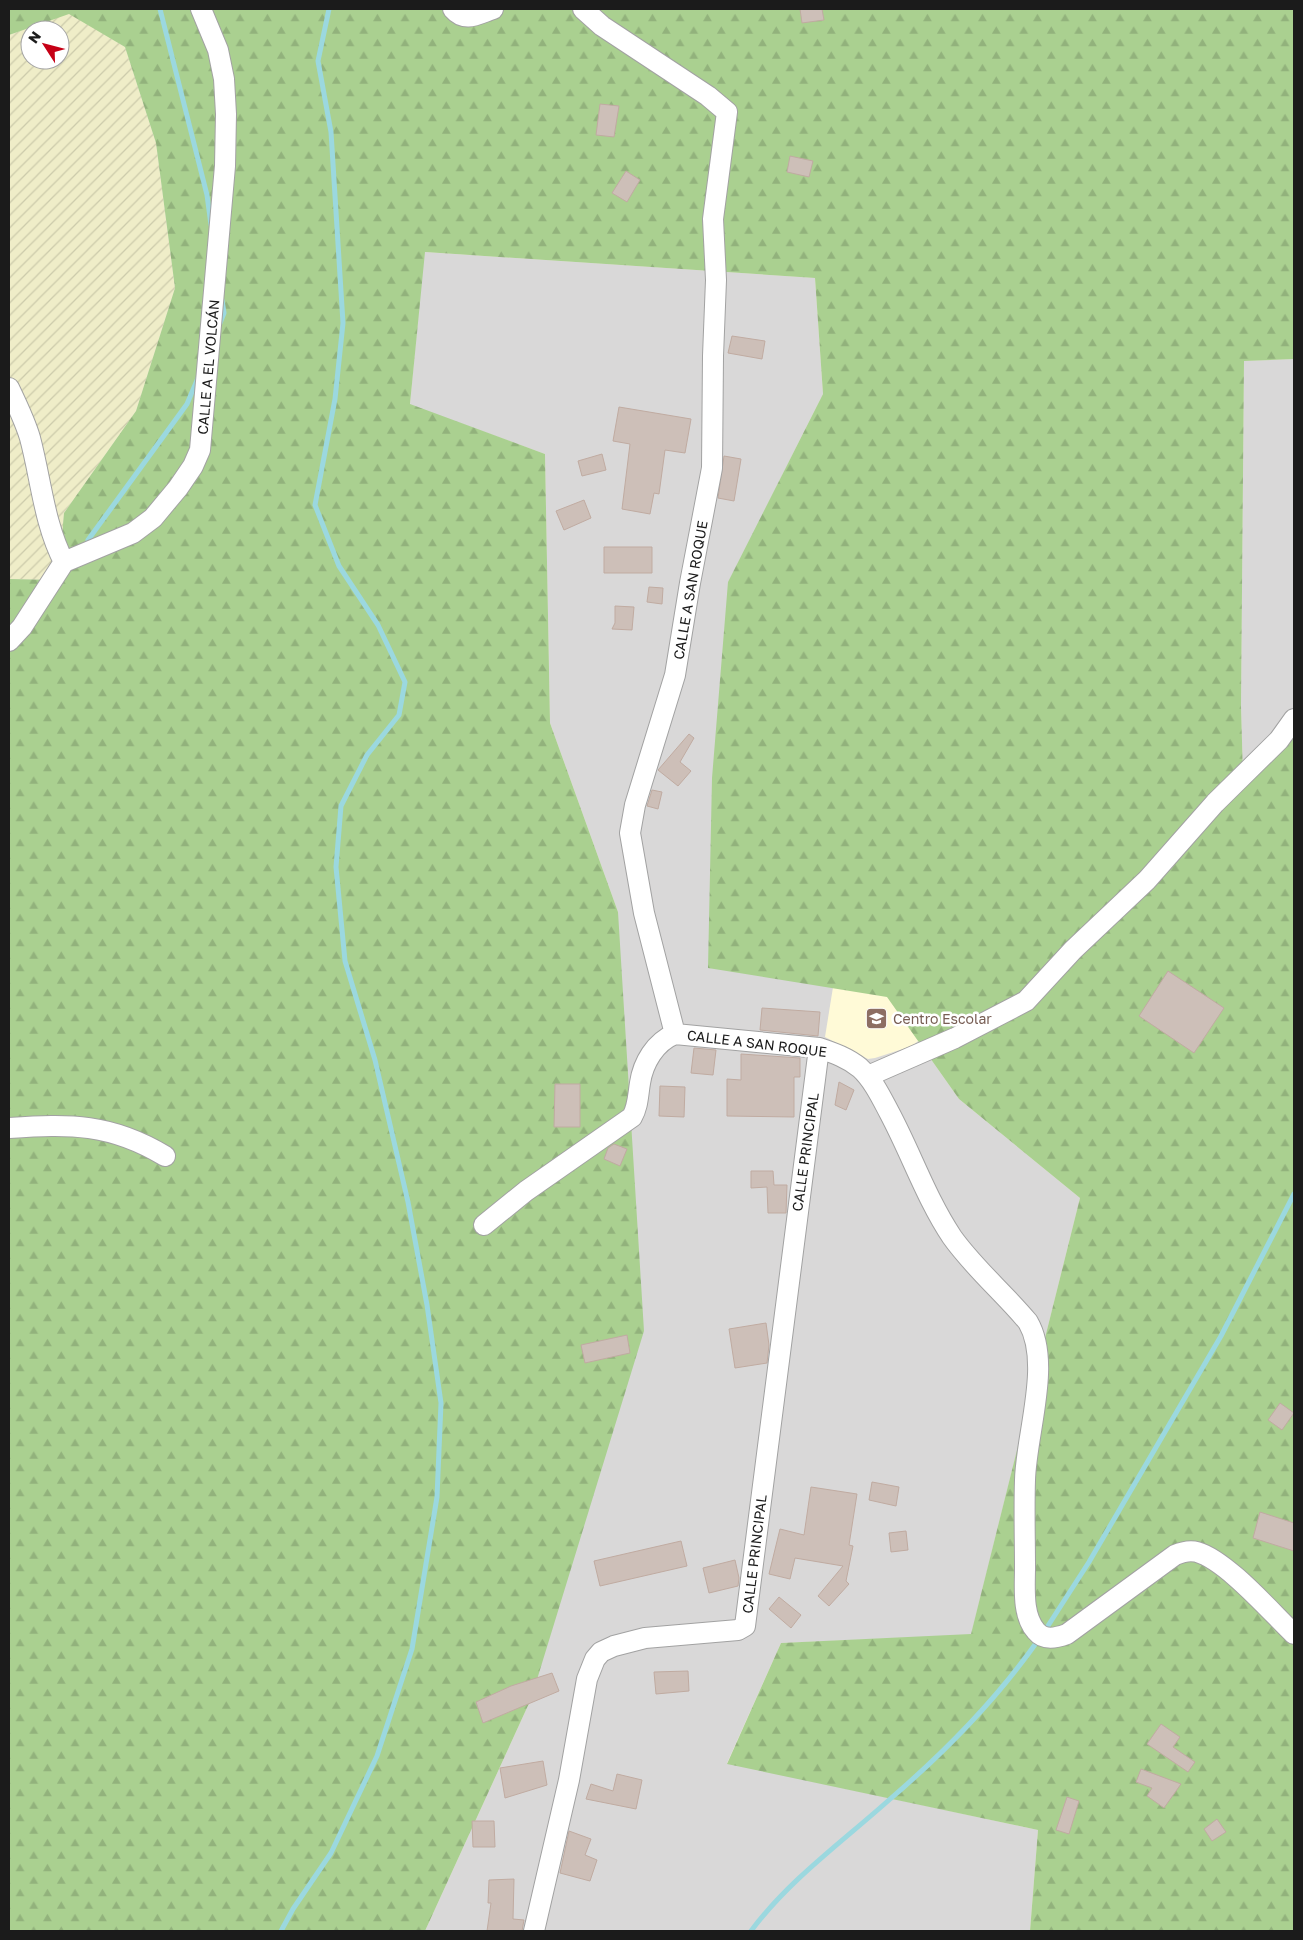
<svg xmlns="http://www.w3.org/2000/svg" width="1303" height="1940" font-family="'Golos Text',sans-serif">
<defs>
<pattern id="farmland-furrows" width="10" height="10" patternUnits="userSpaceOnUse" patternTransform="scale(1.25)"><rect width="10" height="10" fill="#efedc8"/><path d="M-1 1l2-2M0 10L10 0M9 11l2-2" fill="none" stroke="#cccbab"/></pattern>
<pattern id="forest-firs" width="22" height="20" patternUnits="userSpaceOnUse" patternTransform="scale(1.25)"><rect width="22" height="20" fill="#aad090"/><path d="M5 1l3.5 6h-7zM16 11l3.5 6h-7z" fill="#92b27c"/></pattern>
</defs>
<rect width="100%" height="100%" fill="#eee7df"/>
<!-- residential -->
<path fill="#d9d8d8" d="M 424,252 L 815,278 L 823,394 L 728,583 L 887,997 L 959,1099 L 1080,1198 L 971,1635 L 781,1643 L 727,1763 L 1038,1830 L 1030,1931 L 425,1931 L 531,1699 L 618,912 L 550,723 L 545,454 L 410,405 Z
M 1294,359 L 1294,720 L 1243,777 L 1241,706 L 1244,361 Z"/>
<!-- education -->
<path fill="#fffad7" d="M 834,981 L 930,1000 L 923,1037 L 912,1046 L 875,1058 L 868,1059 L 825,1037 Z"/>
<!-- farmland -->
<path fill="url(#farmland-furrows)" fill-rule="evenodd" d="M 69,13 L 125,47 L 156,143 L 175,288 L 136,411 L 64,513 L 58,580 L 9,579 L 9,35 ZM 30,30 L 60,30 L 60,60 L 30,60 Z"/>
<!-- forest -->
<path fill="url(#forest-firs)" d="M 9,9 L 1294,9 L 1294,359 L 1244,361 L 1241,706 L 1243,776 L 1294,720 L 1294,1931 L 1030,1931 L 1038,1830 L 727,1764 L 781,1643 L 971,1634 L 1080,1198 L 959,1099 L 887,997 L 708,968 L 712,778 L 728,582 L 823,394 L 815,278 L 425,252 L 410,404 L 545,454 L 550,723 L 618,912 L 644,1331 L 531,1699 L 425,1931 L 9,1931 L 9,579 L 58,580 L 64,513 L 136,411 L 175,288 L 156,143 L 125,47 L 69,14 L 9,35 Z"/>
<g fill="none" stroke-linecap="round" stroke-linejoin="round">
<!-- stream -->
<path stroke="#9bd8df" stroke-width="5" d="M 160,9 L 207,195 L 211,225
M 220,323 L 224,313 L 222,300
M 88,540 L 187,404 L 198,378
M 1044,1632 L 1089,1562 L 1221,1336 L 1294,1194
M 281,1931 L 293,1909 L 331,1853 L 377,1756 L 412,1649 L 437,1497 L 441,1403 L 427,1305 L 408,1202 L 375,1060 L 345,961 L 336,867 L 341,806 L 367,755 L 399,715 L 405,682 L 378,625 L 339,566 L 315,505 L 335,399 L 343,323 L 331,132 L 318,61 L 329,9
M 751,1931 C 789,1880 842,1842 889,1800 C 945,1752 997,1699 1039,1639"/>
</g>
<!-- building -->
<path fill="#cdbfb8" stroke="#c0aba1" d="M 800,9 L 822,9 L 824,20 L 802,23 Z
M 600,104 L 619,106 L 614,137 L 596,135 Z
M 790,156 L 813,161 L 809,177 L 787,172 Z
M 626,171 L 640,180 L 627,202 L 612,193 Z
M 732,336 L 765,341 L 762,359 L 728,353 Z
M 619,407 L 691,419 L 685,453 L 665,450 L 659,494 L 654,493 L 650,514 L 622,509 L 630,444 L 613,441 Z
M 602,454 L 606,470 L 582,476 L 578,461 Z
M 724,456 L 741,459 L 734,501 L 718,498 Z
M 584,500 L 591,518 L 564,530 L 556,511 Z
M 604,547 L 652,547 L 652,573 L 604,573 Z
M 649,587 L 663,588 L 662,604 L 647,602 Z
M 615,606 L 634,607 L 632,630 L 612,629 L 615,623 Z
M 689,734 L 694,738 L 680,762 L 691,771 L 678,786 L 658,770 Z
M 652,790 L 662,792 L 658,809 L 647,806 Z
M 1168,971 L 1224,1008 L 1194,1053 L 1139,1016 Z
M 762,1008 L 820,1012 L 818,1036 L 760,1030 Z
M 694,1048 L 716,1050 L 713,1075 L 691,1073 Z
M 741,1054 L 800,1058 L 800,1077 L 794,1077 L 794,1117 L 727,1116 L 727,1079 L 741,1080 Z
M 839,1082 L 854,1090 L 846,1110 L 835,1105 Z
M 555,1084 L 580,1084 L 580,1127 L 554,1127 Z
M 660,1086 L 685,1087 L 684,1117 L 659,1116 Z
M 614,1144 L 627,1149 L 620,1166 L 604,1159 L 608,1148 Z
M 751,1171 L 773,1171 L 774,1185 L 787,1185 L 786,1213 L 768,1213 L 767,1187 L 751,1188 Z
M 766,1323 L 769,1345 L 767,1363 L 735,1368 L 729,1329 Z
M 627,1335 L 630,1353 L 585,1363 L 581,1345 Z
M 1280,1403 L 1294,1413 L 1282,1430 L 1268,1420 Z
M 872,1482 L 899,1487 L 896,1506 L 869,1500 Z
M 811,1487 L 857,1494 L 849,1545 L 853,1546 L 846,1581 L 849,1584 L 829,1606 L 818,1596 L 843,1566 L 795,1558 L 790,1579 L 769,1574 L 780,1529 L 804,1535 Z
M 1260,1512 L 1294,1523 L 1294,1551 L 1253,1538 Z
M 906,1531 L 908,1550 L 891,1552 L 889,1533 Z
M 681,1541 L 687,1566 L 600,1586 L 594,1561 Z
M 735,1560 L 739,1578 L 738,1586 L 709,1593 L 703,1568 Z
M 779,1597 L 801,1615 L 791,1628 L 769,1609 Z
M 688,1671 L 689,1691 L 656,1694 L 654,1672 Z
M 552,1673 L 559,1691 L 483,1723 L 476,1702 L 511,1686 Z
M 1161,1724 L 1180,1737 L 1173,1747 L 1195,1762 L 1188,1772 L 1147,1744 Z
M 543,1761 L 547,1785 L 505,1798 L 500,1768 Z
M 1141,1769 L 1181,1784 L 1164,1808 L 1147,1796 L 1152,1788 L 1136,1782 Z
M 617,1774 L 642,1780 L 636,1809 L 586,1799 L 591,1784 L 613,1791 Z
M 1067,1797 L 1079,1801 L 1069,1834 L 1056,1830 Z
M 1217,1819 L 1226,1832 L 1212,1841 L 1204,1829 Z
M 472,1821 L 494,1821 L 495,1847 L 473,1847 Z
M 569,1831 L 591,1839 L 585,1855 L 597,1860 L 590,1881 L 560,1873 Z
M 514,1879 L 513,1919 L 524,1920 L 522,1931 L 487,1931 L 491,1903 L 488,1903 L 489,1880 Z"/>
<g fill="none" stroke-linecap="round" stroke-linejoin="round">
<defs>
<path id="minor" d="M 453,9 C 465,23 478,14 493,9
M 583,9 L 602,26 L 708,96 L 727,112 L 713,219 L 716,280 L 713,356 L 712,468 L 690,583 L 675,675 L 635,805 L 630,833 L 644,913 L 675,1034 L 819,1048 C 834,1053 848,1058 860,1068 C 873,1080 881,1097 889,1112 C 911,1153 926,1198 952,1237 C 974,1268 1004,1293 1028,1322 C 1052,1363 1026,1434 1025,1480 C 1024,1510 1025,1539 1025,1568 C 1025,1588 1022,1615 1036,1631 C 1044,1641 1056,1638 1067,1634 L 1175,1555 C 1182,1552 1190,1550 1197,1552 C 1226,1560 1271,1612 1294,1634
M 9,388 C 17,405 25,421 30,438 C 41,479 44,524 64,562
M 9,641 L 22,627 L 64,562 L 133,533 L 153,518 L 178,488 L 193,466 L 200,450 L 225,166 L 226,114 L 224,79 L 218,50 L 201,9
M 868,1076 L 955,1038 L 1026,1001 L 1073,950 L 1147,880 L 1215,803 L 1279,740 L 1294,719
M 9,1128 C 70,1124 110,1123 165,1156
M 484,1225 L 526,1191 L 632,1117 C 638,1107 638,1095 640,1083 C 643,1063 655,1042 675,1034
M 534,1931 L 569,1780 L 587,1679 L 595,1659 L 601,1652 L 614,1646 L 645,1638 L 738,1630 L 745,1626 L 819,1048"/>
</defs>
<!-- minor casing -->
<use href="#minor" stroke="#a2a2a2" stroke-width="22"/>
<!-- minor -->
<use href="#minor" stroke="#fff" stroke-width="20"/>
</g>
<!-- icons -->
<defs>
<symbol id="school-square" viewBox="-11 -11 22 22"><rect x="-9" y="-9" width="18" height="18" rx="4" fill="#8d6e63" stroke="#fff"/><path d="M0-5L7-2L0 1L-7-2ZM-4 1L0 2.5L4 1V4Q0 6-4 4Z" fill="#fff"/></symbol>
</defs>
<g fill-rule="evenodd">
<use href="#school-square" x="864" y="1006" width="25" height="25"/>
</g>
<g text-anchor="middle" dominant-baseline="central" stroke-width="5" stroke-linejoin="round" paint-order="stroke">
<!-- street labels -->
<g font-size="14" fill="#1b1b1b" stroke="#fff">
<text transform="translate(208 367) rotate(-85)">CALLE A EL VOLCÁN</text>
<text transform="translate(690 590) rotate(-80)">CALLE A SAN ROQUE</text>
<text transform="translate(757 1043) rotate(7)">CALLE A SAN ROQUE</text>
<text transform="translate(805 1152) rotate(-82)">CALLE PRINCIPAL</text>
<text transform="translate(754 1554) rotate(-83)">CALLE PRINCIPAL</text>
</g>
<!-- education labels -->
<g font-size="14" fill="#785e54" stroke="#fff" text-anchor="start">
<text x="893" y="1018">Centro Escolar</text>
</g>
</g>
<!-- border -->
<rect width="1303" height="1940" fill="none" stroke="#1b1b1b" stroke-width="20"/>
<!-- north arrow -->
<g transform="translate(45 45) rotate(306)"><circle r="24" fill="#ffffff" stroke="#a4a4a4"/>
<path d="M0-4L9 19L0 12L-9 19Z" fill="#c60016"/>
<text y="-8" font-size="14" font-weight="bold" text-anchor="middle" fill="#1b1b1b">N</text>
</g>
</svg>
